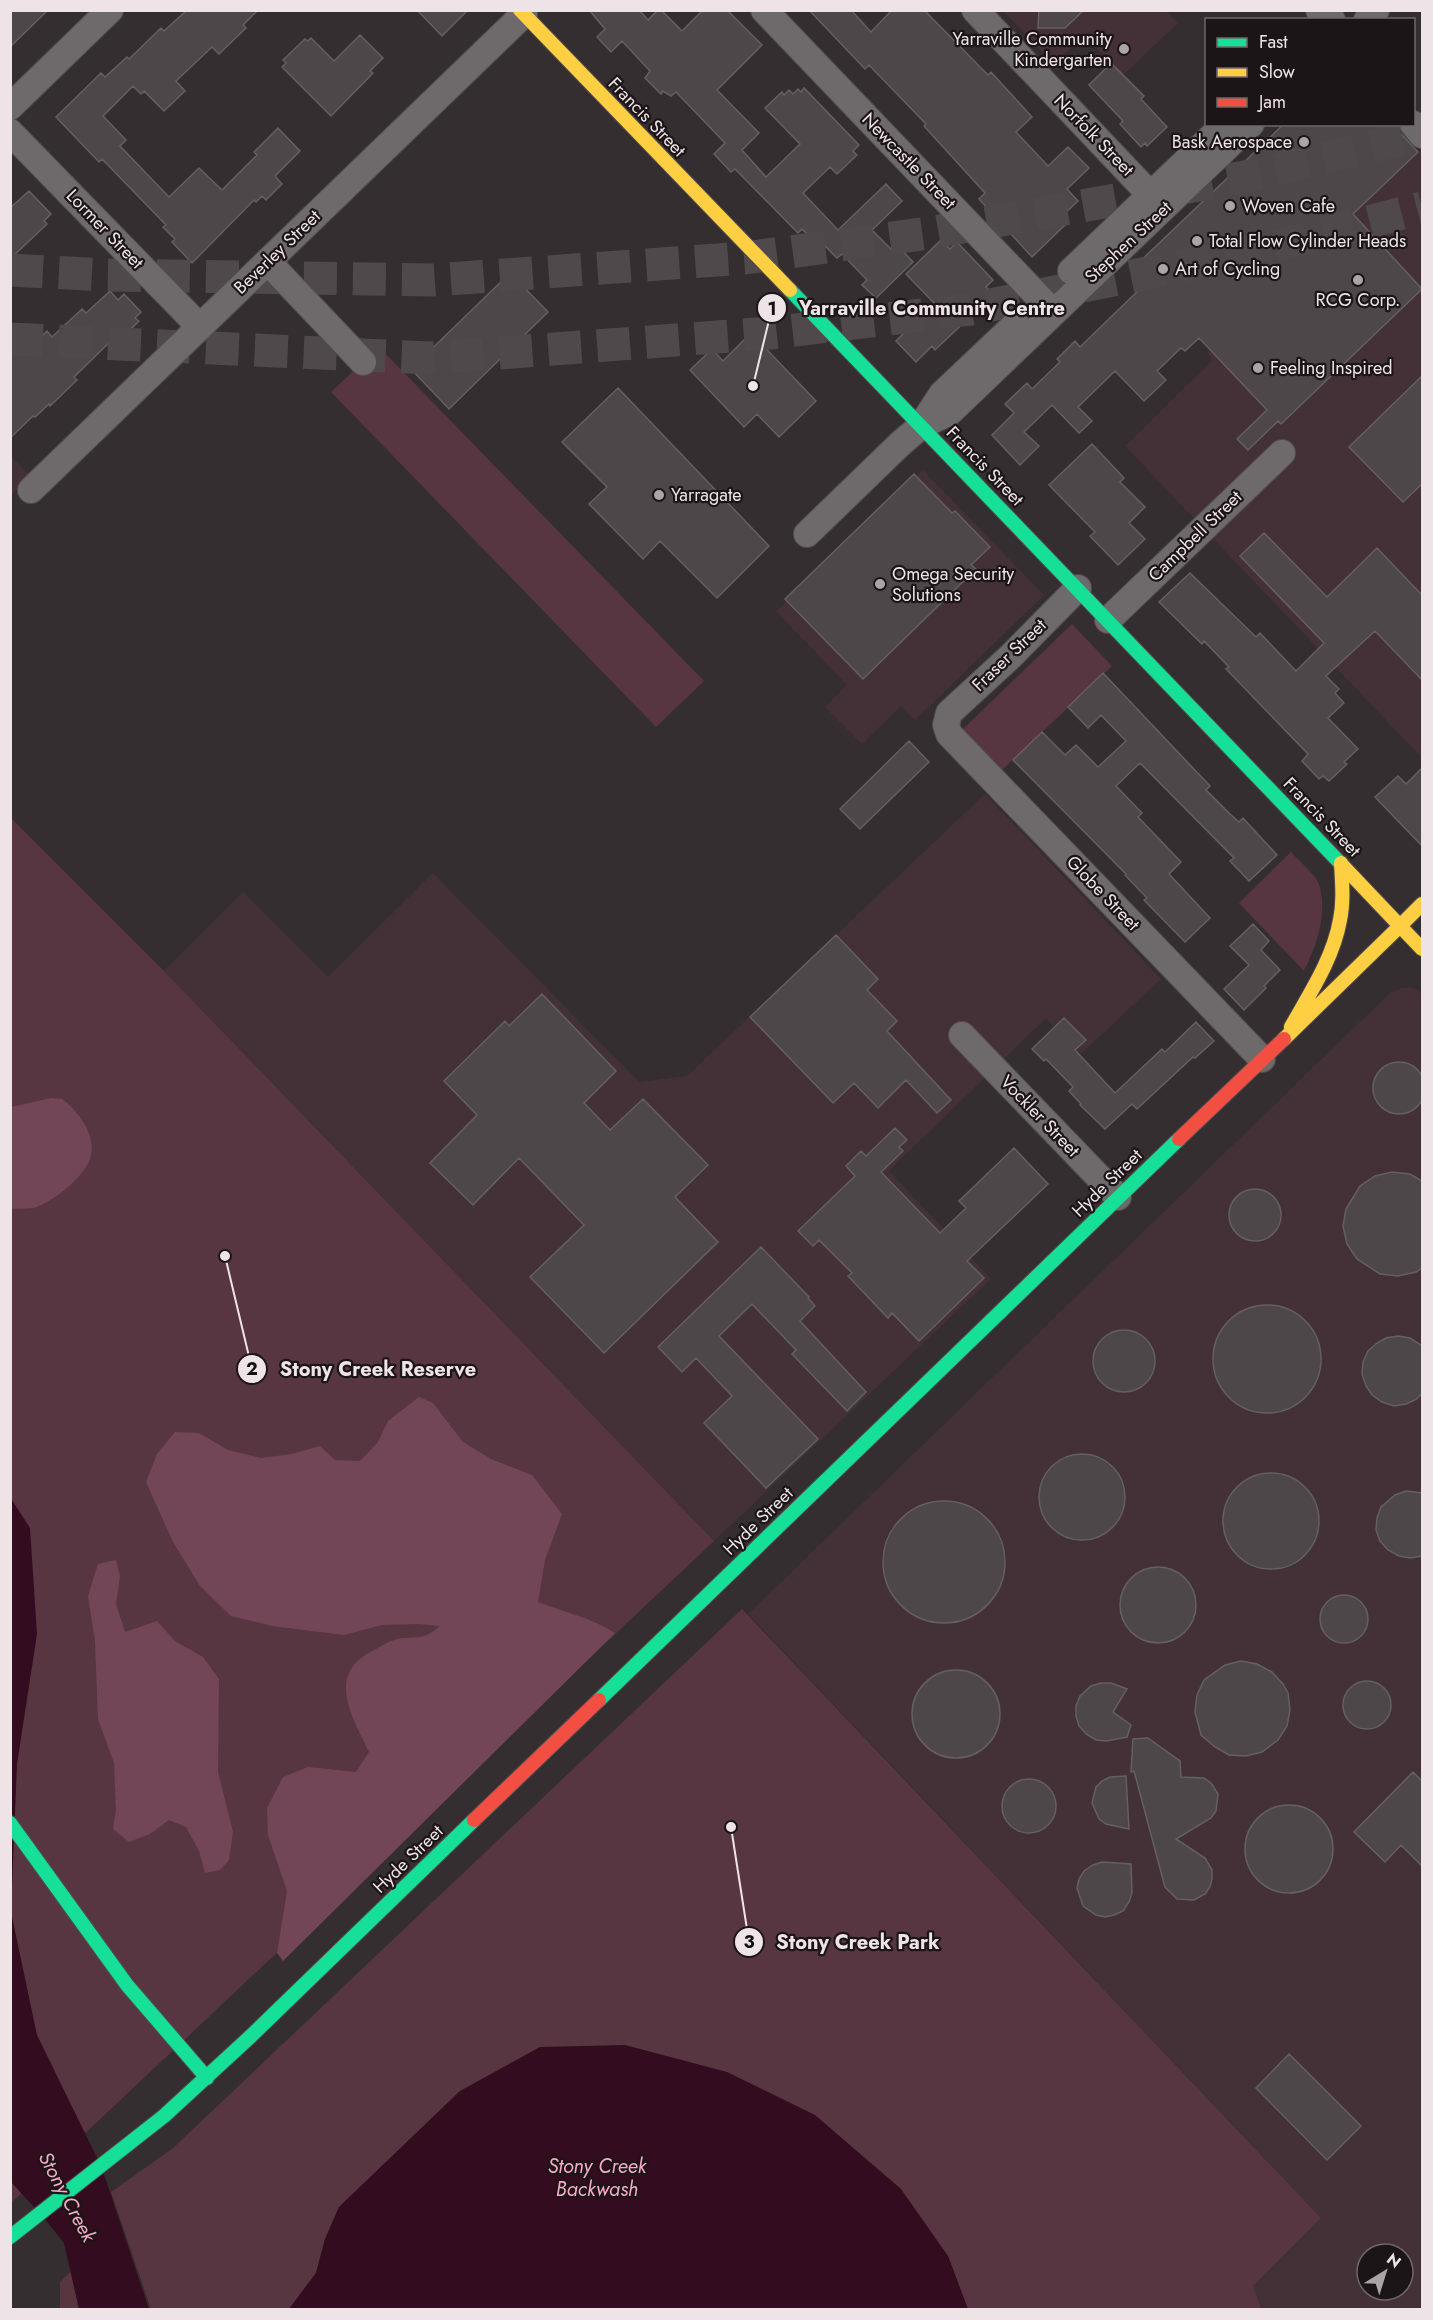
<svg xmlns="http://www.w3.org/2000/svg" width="1433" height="2320" font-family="Jost,sans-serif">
<rect width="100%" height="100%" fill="#342e30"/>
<!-- built -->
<path fill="#443137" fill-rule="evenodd" d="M 1003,11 L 1166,11 L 1178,23 L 1123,75 L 1084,35 L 1054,64 Z
M 1421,150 L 1422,152 L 1422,758 L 1125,446 L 1212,361 L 1208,353 Z
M 11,456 L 30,476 L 11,495 Z
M 923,470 L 1044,595 L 915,720 L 901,706 L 862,744 L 825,707 L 847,685 L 776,611 Z
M 985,794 L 1161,979 L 1081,1054 L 1046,1018 L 889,1171 L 991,1279 L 714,1541 L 164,971 L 243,892 L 328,977 L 433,873 L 639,1082 L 687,1076 Z
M 1402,988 L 1414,988 L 1422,994 L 1422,2309 L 1261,2309 L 1252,2287 L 1321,2218 L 748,1614 L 1390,993 ZM 1367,2254 L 1403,2254 L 1403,2290 L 1367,2290 Z"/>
<!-- green -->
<path fill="#573642" d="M 379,347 L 704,681 L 656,727 L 331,392 Z
M 1072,624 L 1112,666 L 1002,770 L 963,729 Z
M 11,818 L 164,971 L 714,1541 L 11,2203 Z
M 1291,852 C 1298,860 1317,876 1319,884 C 1328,913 1317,945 1304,971 L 1239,903 Z
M 742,1609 L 1321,2218 L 1253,2286 L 1261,2309 L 968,2309 L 948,2256 L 460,2091 L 339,2207 L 325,2239 L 316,2273 L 289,2309 L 151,2309 L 111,2192 L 172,2149 Z
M 71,2271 L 79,2309 L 60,2309 L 60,2282 Z"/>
<!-- forest -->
<path fill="#724657" d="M 51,1098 L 62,1099 C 77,1110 96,1134 91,1155 C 88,1174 56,1199 39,1206 C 31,1210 19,1208 11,1209 L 11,1107 Z
M 419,1397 L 433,1403 L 463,1442 L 491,1459 L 532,1475 L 562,1514 L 545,1560 L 538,1602 C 566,1613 590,1617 615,1633 L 283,1961 L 277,1953 L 287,1891 L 268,1835 L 267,1808 L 283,1777 L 308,1767 L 356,1772 L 369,1752 C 353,1718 325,1675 372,1651 C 380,1647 389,1641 397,1639 C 419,1635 421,1642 440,1626 L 418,1624 L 382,1625 L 344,1635 L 272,1626 L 231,1616 L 200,1586 L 173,1542 L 146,1482 L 157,1454 L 175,1432 L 199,1433 L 228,1450 L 261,1458 L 292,1454 L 320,1446 L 335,1460 L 360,1461 L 378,1442 L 388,1421 Z
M 116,1560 L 120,1576 L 116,1604 L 125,1632 L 157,1621 L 175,1641 L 203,1657 L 219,1679 L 218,1772 L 233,1832 L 229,1860 L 220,1870 L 205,1873 L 199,1851 L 186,1827 L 169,1820 L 150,1834 L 129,1842 L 113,1829 L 116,1810 L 114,1763 L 98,1719 L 95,1641 L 88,1596 L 98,1564 Z"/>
<!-- water -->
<path fill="#340c1f" d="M 10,1497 L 30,1528 L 37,1634 L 17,1764 L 11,1912 L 37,2035 L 102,2168 L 149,2309 L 79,2309 L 64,2243 L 44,2218 L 11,2182 Z
M 625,2045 L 727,2072 L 815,2115 L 901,2189 L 948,2256 L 968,2309 L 289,2309 L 316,2273 L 325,2239 L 339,2207 L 460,2091 L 540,2047 Z"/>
<!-- building -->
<path fill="#4d4749" stroke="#645f60" stroke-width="1.5" d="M 10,10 L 48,10 L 10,47 Z
M 187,10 L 258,10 L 243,25 L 246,28 L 219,54 L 212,47 L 176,81 L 185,91 L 164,111 L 144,91 L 141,94 L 133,86 L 103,116 L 126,140 L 120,146 L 169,197 L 199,168 L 222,190 L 257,155 L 254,152 L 278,128 L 300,151 L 275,176 L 282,184 L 266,200 L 262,196 L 256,202 L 254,200 L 192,263 L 172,242 L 175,239 L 163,227 L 166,225 L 102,159 L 99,162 L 56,117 L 101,73 L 105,77 L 127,57 L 129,59 L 161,28 L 164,31 Z
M 417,10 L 468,10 L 442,36 Z
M 589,10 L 639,10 L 648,20 L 658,10 L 661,10 L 682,31 L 703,10 L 727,10 L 762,45 L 717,90 L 759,133 L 742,150 L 766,177 L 800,144 L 765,108 L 782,92 L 784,95 L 789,90 L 793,94 L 798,89 L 801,92 L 804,88 L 859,145 L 853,151 L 857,155 L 837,174 L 830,167 L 803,193 L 838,230 L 886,184 L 902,201 L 872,230 L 895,253 L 900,248 L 913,262 L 876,298 L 862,285 L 867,280 L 842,254 L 837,258 L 817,238 L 814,241 L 802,229 L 798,233 L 735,169 L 731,172 L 714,154 L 725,143 L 676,92 L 671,96 L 663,91 L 661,94 L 645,78 L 650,71 L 622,41 L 611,52 L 597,37 L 605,29 Z
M 809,10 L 851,10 L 871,32 L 892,10 L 924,10 L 988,75 L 991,72 L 1032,117 L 1016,132 L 1048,166 L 1068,147 L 1089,168 L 1067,189 L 1078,201 L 1060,218 L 1066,224 L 1032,257 L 979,199 L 985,193 L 924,126 L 926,124 L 869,65 L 865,69 Z
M 1039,10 L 1084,10 L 1065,28 L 1038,28 Z
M 360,35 L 383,58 L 370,71 L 373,73 L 331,116 L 282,67 L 286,63 L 283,60 L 305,39 L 308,41 L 311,38 L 334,61 Z
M 1111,63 L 1144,96 L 1141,99 L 1167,127 L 1147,146 L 1145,143 L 1141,147 L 1120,124 L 1123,121 L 1089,85 Z
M 1284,124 L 1392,124 L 1418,152 L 1353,214 L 1422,289 L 1281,424 L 1278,421 L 1248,450 L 1237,439 L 1267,410 L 1199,338 L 1185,351 L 1181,348 L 1157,371 L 1166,380 L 1144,401 L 1115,371 L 1078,407 L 1092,421 L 1079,433 L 1052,405 L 1024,432 L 1039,446 L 1020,465 L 992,435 L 1014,413 L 1005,404 L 1027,383 L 1032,389 L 1060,362 L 1057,359 L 1075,341 L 1080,347 L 1146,283 L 1132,269 Z
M 29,191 L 51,214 L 44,221 L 47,224 L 10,259 L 10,208 Z
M 941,240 L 950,249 L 957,242 L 993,280 L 986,287 L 994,294 L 935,350 L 932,346 L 916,362 L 896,341 L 934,303 L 906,274 Z
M 510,273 L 548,312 L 449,409 L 411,369 Z
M 110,291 L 118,300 L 124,294 L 141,312 L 135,318 L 139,321 L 122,338 L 118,334 L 74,377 L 77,380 L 50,406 L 49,404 L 35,417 L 33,416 L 10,438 L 10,336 L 26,351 L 47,331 L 52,337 L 82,309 L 86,313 Z
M 751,333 L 816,401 L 779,437 L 757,414 L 744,427 L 690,370 L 712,349 L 723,361 Z
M 1422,376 L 1422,484 L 1403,502 L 1349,447 Z
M 618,388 L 769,546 L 717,598 L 660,541 L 643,559 L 589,504 L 607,487 L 562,442 Z
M 1092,444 L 1124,478 L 1120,482 L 1145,507 L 1129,523 L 1145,539 L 1118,565 L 1090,536 L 1095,532 L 1049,485 Z
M 914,474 L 952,513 L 955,511 L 990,547 L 971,565 L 976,569 L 863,679 L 785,599 Z
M 1264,533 L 1327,597 L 1377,548 L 1422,595 L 1422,680 L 1375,631 L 1326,676 L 1339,689 L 1335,693 L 1344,703 L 1328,718 L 1358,749 L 1344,762 L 1347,764 L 1329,781 L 1323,776 L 1319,779 L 1302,761 L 1308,754 L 1226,669 L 1229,667 L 1204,641 L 1202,644 L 1159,602 L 1190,573 L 1256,637 L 1260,633 L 1296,671 L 1324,643 L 1240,556 Z
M 1103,673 L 1210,786 L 1206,790 L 1230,814 L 1239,822 L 1243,818 L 1277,855 L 1249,881 L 1230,861 L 1234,858 L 1140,763 L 1116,786 L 1142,813 L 1138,817 L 1181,862 L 1169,874 L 1210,918 L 1185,942 L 1144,900 L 1147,898 L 1125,875 L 1126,874 L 1013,760 L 1042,732 L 1065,755 L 1076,745 L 1098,767 L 1126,741 L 1101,715 L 1088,728 L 1068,707 Z
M 909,741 L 929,762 L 860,829 L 840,809 Z
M 1422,768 L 1422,846 L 1375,797 L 1398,776 L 1406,784 Z
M 1253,924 L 1269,941 L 1261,950 L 1280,970 L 1264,986 L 1266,988 L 1244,1010 L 1224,989 L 1249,965 L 1230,946 Z
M 836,935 L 878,979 L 867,990 L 897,1021 L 887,1031 L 951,1100 L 937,1113 L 906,1080 L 878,1108 L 854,1083 L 833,1103 L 750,1017 Z
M 542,994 L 616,1071 L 584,1103 L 610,1130 L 643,1099 L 708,1165 L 675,1197 L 718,1242 L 604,1353 L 530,1277 L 584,1225 L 519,1158 L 473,1205 L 430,1163 L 477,1115 L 444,1081 L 505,1021 L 509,1026 Z
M 1064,1018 L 1086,1040 L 1075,1050 L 1115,1093 L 1162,1049 L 1165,1052 L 1196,1022 L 1214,1041 L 1195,1058 L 1193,1057 L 1137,1109 L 1132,1104 L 1105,1129 L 1080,1105 L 1081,1104 L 1069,1091 L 1073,1087 L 1046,1059 L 1044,1061 L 1032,1049 Z
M1373 1088a26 26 0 1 1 52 0a26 26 0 1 1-52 0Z
M 895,1128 L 907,1140 L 899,1147 L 903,1151 L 881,1172 L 940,1233 L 966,1208 L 959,1201 L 1014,1148 L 1048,1184 L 967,1261 L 984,1278 L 919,1341 L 892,1313 L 888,1318 L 848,1276 L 852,1273 L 819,1240 L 813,1246 L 798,1231 L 855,1176 L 846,1166 L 861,1151 L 866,1156 Z
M 1392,1172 L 1410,1174 L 1422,1181 L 1422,1268 L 1416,1272 L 1398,1276 L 1380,1274 L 1357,1259 L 1347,1244 L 1343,1226 L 1346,1209 L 1360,1186 L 1375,1176 Z
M1229 1215a26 26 0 1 1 52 0a26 26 0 1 1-52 0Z
M 761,1247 L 809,1297 L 808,1298 L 815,1306 L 800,1321 L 866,1392 L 847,1411 L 792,1354 L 796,1350 L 752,1304 L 719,1336 L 818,1439 L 766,1488 L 704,1423 L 732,1396 L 696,1358 L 682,1372 L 658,1347 Z
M1213 1359a54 54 0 1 1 108 0a54 54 0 1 1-108 0Z
M1093 1361a31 31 0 1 1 62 0a31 31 0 1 1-62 0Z
M 1398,1336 L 1410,1338 L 1422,1346 L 1422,1393 L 1417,1399 L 1406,1404 L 1394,1406 L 1382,1402 L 1372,1395 L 1366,1386 L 1362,1374 L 1363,1362 L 1368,1351 L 1377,1343 L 1386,1338 Z
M1039 1497a43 43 0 1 1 86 0a43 43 0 1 1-86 0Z
M1223 1521a48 48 0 1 1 96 0a48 48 0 1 1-96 0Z
M 1406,1491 L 1422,1493 L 1422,1556 L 1410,1558 L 1399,1556 L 1388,1550 L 1380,1541 L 1376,1530 L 1377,1518 L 1381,1507 L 1395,1495 Z
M883 1562a61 61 0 1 1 122 0a61 61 0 1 1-122 0Z
M1120 1605a38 38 0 1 1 76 0a38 38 0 1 1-76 0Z
M1320 1619a24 24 0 1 1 48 0a24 24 0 1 1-48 0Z
M 1241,1661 L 1257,1664 L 1272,1672 L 1283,1684 L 1288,1693 L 1290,1710 L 1287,1726 L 1278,1740 L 1262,1752 L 1246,1756 L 1229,1755 L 1215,1747 L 1201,1735 L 1195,1712 L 1197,1695 L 1204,1680 L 1225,1665 Z
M912 1714a44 44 0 1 1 88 0a44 44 0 1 1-88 0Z
M1343 1705a24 24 0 1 1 48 0a24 24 0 1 1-48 0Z
M 1101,1683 L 1111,1683 L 1127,1689 L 1113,1712 L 1131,1725 L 1127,1737 L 1106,1741 L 1096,1740 L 1086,1734 L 1079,1726 L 1076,1716 L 1076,1706 L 1080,1696 L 1091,1686 Z
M 1148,1738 L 1180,1761 L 1181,1777 L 1204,1778 L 1211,1783 L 1218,1794 L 1216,1811 L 1211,1818 L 1176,1839 L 1205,1858 L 1212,1870 L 1212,1879 L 1210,1887 L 1205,1894 L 1194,1900 L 1177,1899 L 1165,1887 L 1134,1771 L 1131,1772 L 1133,1739 Z
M 1413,1772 L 1422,1781 L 1422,1866 L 1401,1845 L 1385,1862 L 1354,1832 Z
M 1126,1776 L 1129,1829 L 1106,1824 L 1099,1819 L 1092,1803 L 1096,1787 L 1102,1781 L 1110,1777 Z
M1002 1806a27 27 0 1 1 54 0a27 27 0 1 1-54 0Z
M1245 1849a44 44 0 1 1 88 0a44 44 0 1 1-88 0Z
M 1102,1862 L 1131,1864 L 1132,1893 L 1129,1902 L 1123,1911 L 1114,1915 L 1105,1917 L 1096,1915 L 1083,1906 L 1077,1888 L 1079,1879 L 1084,1871 L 1093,1865 Z
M 1289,2054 L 1361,2126 L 1327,2160 L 1256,2088 Z"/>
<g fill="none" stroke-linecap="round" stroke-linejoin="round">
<!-- highway-tunnel -->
<path stroke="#50494b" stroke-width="33" stroke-dasharray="33 16" stroke-linecap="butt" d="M 10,270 L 106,275 L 433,280 L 745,258 L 929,233 L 1250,176 L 1422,134
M 10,339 L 431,358 L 771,333 L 971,309 L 1269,248 L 1422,208"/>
<defs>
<path id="street" d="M 764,10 L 1053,312
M 975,10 L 1161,206
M 1319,10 L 1332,20
M 1367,20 L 1376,10
M 10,107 L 110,10
M 1413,124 L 1422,135
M 10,132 L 200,327
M 268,262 L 363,362
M 1071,271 L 1225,124
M 921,426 L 942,394 L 1016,324
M 31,490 L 524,14
M 807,534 L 900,444 L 921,426 L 950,412 L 1251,124
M 1078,588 L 1011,656 L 949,713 L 946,725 L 949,734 L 1262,1059
M 1108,620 L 1282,453
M 962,1035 L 1118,1197"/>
<path id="fast" d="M 790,290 L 1344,867
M 599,1700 L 1179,1139
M 10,1823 L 127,1985 L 207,2078
M 10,2237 L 164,2116 L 251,2036 L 474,1820"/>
<path id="slow" d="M 520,10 L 790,290
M 1344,867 L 1400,926 L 1422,904
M 1291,1027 C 1310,993 1333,959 1340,920 C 1344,901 1342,882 1341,863
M 1284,1039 L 1400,926 L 1422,949"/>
<path id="jam" d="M 1179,1139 L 1284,1039
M 474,1820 L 599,1700"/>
</defs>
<!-- street casing -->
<use href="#street" stroke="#524c4e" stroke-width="28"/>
<!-- fast casing -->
<use href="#fast" stroke="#524c4e" stroke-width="16"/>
<!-- slow casing -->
<use href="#slow" stroke="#524c4e" stroke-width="16"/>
<!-- jam casing -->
<use href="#jam" stroke="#524c4e" stroke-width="16"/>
<!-- street -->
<use href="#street" stroke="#6e696b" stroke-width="26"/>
<!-- fast -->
<use href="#fast" stroke="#16e098" stroke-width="14"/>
<!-- slow -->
<use href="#slow" stroke="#ffcf43" stroke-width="14"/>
<!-- jam -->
<use href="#jam" stroke="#f24e42" stroke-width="14"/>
</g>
<!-- markers -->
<g fill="#ada4a7" stroke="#1b1517" stroke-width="2">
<circle cx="1124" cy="49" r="6"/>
<circle cx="1304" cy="142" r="6"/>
<circle cx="1230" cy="206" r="6"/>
<circle cx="1197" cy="241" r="6"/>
<circle cx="1163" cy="269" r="6"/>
<circle cx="1358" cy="280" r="6"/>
<circle cx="1258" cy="368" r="6"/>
<circle cx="659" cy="495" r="6"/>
<circle cx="880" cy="584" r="6"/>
</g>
<g text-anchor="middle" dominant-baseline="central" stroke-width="4.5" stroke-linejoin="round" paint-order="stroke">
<!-- poi labels -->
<g font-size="18" fill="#eee4e7" stroke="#1b1517" text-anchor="start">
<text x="1112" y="39" text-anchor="end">Yarraville Community<tspan x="1112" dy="21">Kindergarten</tspan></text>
<text x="1292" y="142" text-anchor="end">Bask Aerospace</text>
<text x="1242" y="206">Woven Cafe</text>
<text x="1209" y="241">Total Flow Cylinder Heads</text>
<text x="1175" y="269">Art of Cycling</text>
<text x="1358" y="300" text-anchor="middle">RCG Corp.</text>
<text x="1270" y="368">Feeling Inspired</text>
<text x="671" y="495">Yarragate</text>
<text x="892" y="574">Omega Security<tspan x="892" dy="21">Solutions</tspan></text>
</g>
<!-- street labels -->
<g font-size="18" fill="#eee4e7" stroke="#1b1517">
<text transform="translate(647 117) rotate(46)">Francis Street</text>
<text transform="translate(1094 135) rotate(46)">Norfolk Street</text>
<text transform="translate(909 161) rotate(46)">Newcastle Street</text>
<text transform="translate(105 229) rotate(46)">Lormer Street</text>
<text transform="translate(1128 242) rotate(-43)">Stephen Street</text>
<text transform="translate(277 252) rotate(-44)">Beverley Street</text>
<text transform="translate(985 466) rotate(46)">Francis Street</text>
<text transform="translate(1195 536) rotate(-44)">Campbell Street</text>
<text transform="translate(1009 655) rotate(-44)">Fraser Street</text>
<text transform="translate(1322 817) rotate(46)">Francis Street</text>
<text transform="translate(1103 893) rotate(46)">Globe Street</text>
<text transform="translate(1040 1116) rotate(46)">Vockler Street</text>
<text transform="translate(1107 1183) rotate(-44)">Hyde Street</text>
<text transform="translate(758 1521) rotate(-44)">Hyde Street</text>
<text transform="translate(408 1859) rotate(-44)">Hyde Street</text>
</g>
<!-- water labels -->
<g font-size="20" font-style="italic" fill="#fba9c7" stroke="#1b1517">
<text x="597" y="2166">Stony Creek<tspan x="597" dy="23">Backwash</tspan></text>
<text transform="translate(67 2197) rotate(62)">Stony Creek</text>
</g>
</g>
<!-- callouts -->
<path fill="none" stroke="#eee4e7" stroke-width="2" d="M753 386L772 308M225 1256L252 1369M731 1827L749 1942"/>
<g fill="#eee4e7" stroke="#1b1517" stroke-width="2">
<circle cx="753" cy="386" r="6"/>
<circle cx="225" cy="1256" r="6"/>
<circle cx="731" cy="1827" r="6"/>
<circle cx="772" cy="308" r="15"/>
<circle cx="252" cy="1369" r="15"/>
<circle cx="749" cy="1942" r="15"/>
</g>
<g font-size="18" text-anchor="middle" font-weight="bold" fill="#111">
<text x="772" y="315">1</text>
<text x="252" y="1375">2</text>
<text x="749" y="1948">3</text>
</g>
<g font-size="20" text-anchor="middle" font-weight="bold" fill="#eee4e7" stroke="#1b1517" stroke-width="4.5" stroke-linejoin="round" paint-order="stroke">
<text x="932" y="315">Yarraville Community Centre</text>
<text x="378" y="1376">Stony Creek Reserve</text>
<text x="858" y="1949">Stony Creek Park</text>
</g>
<!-- border -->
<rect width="1433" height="2320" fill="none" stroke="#eee4e7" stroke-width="24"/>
<!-- legend -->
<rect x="1205" y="18" width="210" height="108" fill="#1b1517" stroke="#6f686a" stroke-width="1.5"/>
<rect x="1217" y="38" width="30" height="9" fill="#16e098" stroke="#6f686a" stroke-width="1.5"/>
<text x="1259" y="48" font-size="18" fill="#eee4e7">Fast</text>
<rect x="1217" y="68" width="30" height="9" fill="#ffcf43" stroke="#6f686a" stroke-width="1.5"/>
<text x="1259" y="78" font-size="18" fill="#eee4e7">Slow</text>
<rect x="1217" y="98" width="30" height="9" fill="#f24e42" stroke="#6f686a" stroke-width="1.5"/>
<text x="1259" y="108" font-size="18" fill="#eee4e7">Jam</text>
<!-- north arrow -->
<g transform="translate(1385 2272) rotate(38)"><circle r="28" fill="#1b1517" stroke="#6f686a" stroke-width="1.5"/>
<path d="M0-4.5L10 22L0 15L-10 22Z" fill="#ada4a7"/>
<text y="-9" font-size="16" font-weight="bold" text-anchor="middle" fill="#eee4e7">N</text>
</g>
</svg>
